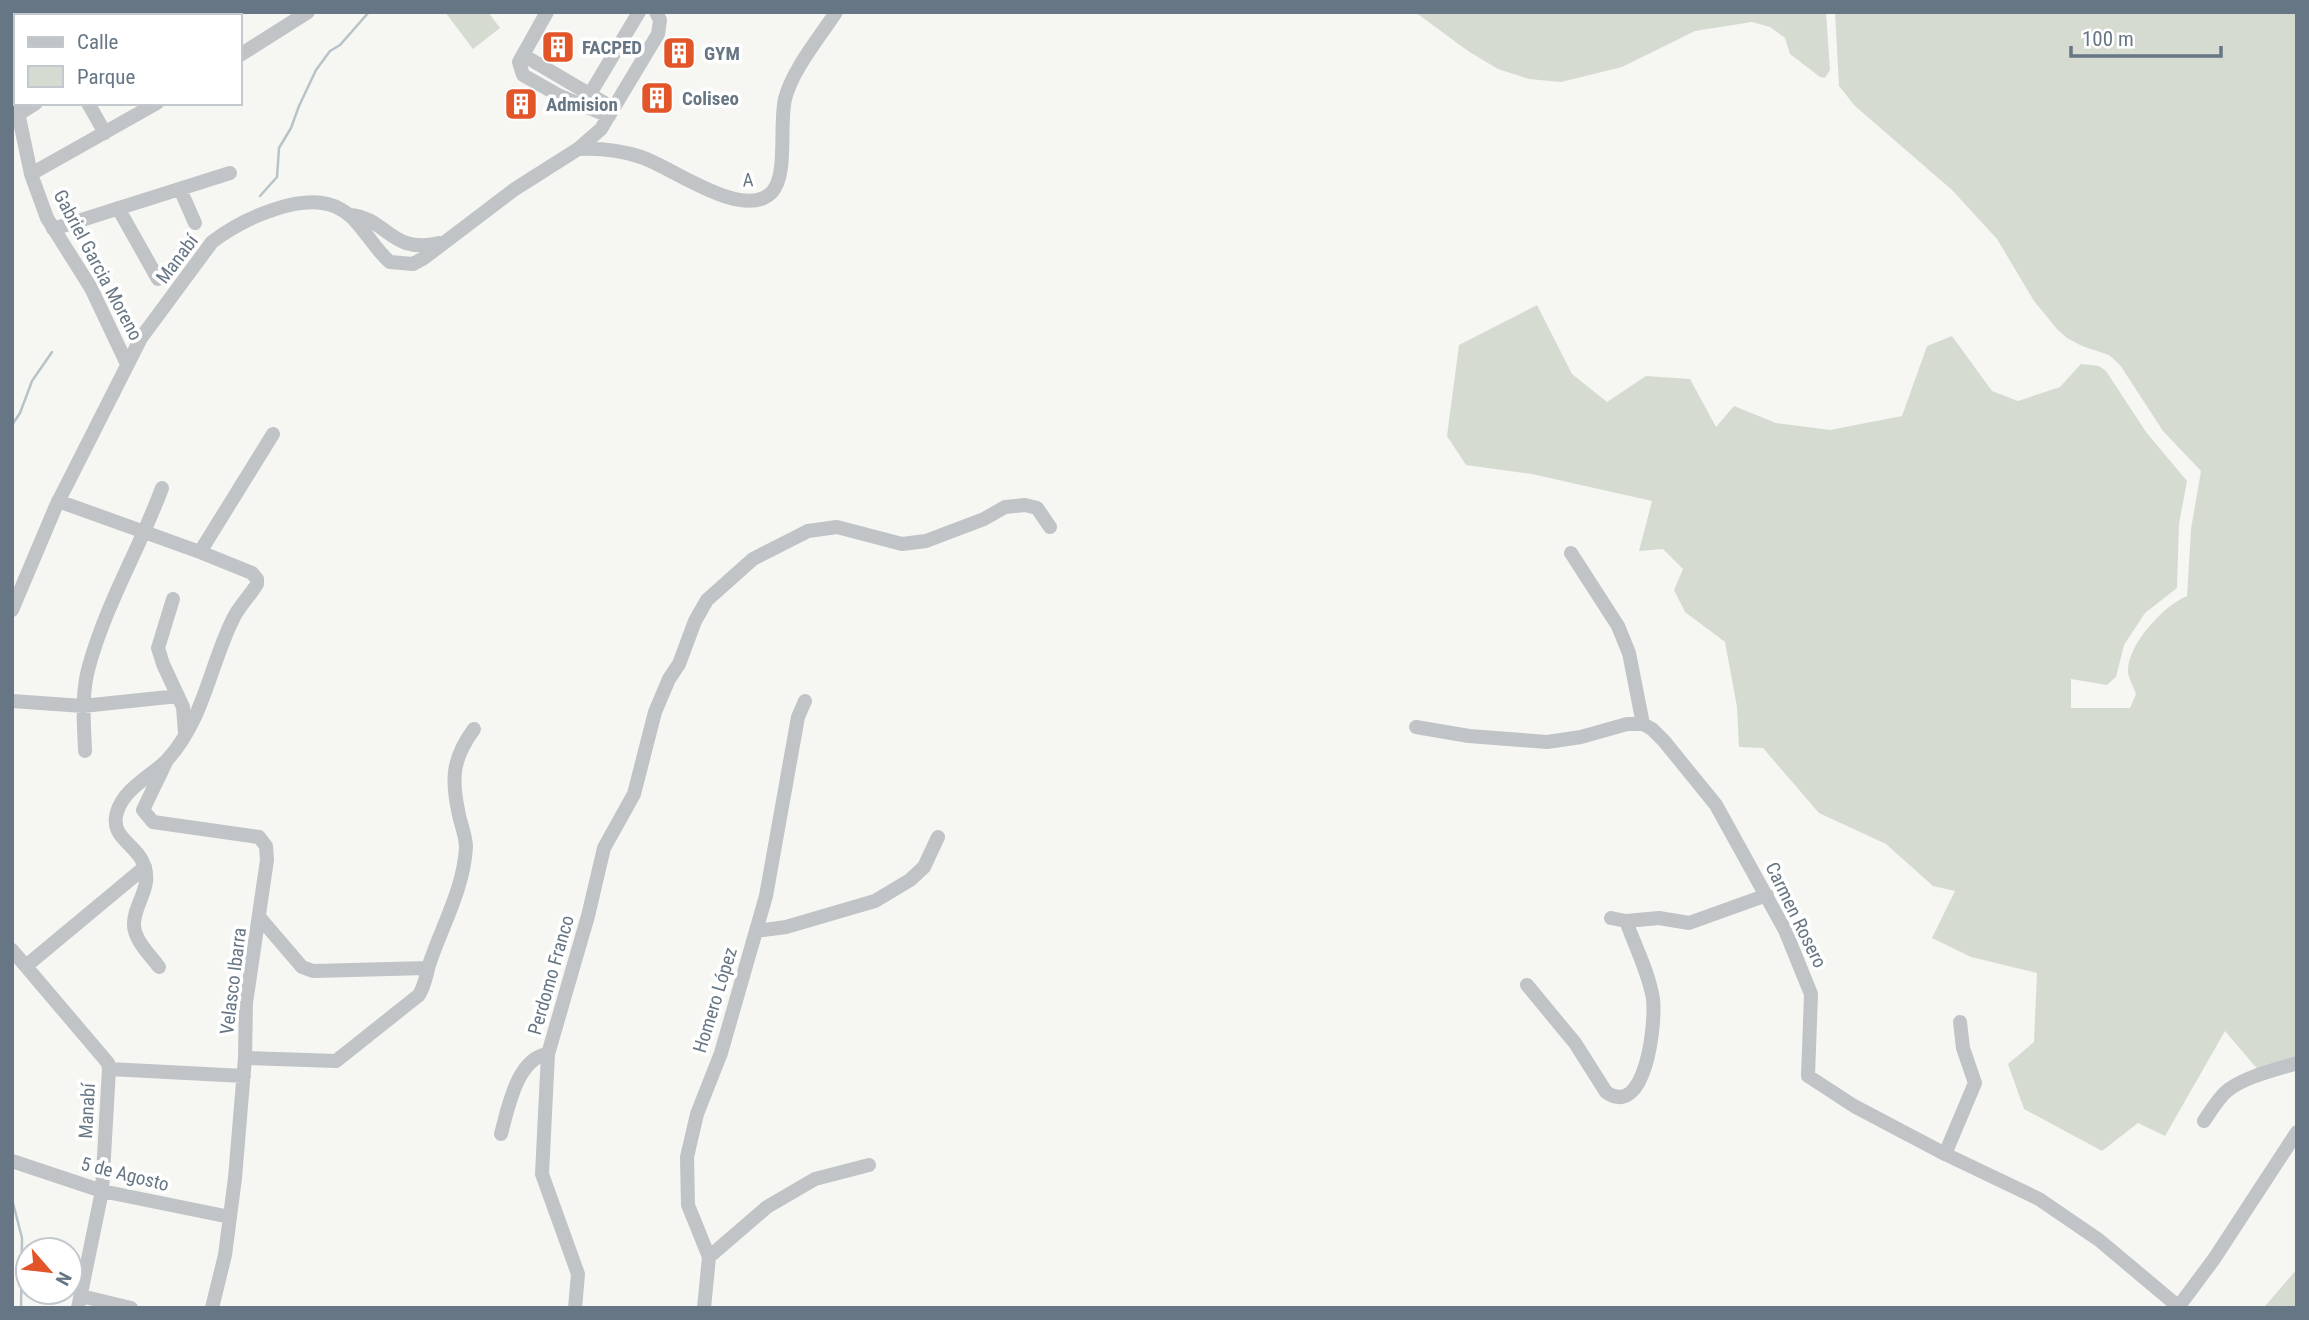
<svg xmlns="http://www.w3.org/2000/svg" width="2309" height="1320" font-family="'Roboto Condensed',sans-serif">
<rect width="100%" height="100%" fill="#f6f6f3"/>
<!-- green -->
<path fill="#d6dbd2" d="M 445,12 L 488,12 L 500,28 L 473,49 Z
M 1415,12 L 1826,12 L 1830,70 L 1825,78 L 1820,77 L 1790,54 L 1785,38 L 1770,27 L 1752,22 L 1695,31 L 1622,67 L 1561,82 L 1529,79 L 1498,69 L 1468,51 Z
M 1835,12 L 2297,12 L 2297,1059 L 2260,1072 L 2225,1031 L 2165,1136 L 2138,1123 L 2102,1151 L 2024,1109 L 2008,1064 L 2034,1042 L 2037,973 L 1971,957 L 1932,938 L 1955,891 L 1933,886 L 1886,844 L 1819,813 L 1763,748 L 1739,747 L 1737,707 L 1725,642 L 1685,612 L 1674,590 L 1683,569 L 1663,549 L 1639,551 L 1652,501 L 1532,474 L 1466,465 L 1447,436 L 1459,345 L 1537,305 L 1572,374 L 1607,402 L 1646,376 L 1690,379 L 1716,427 L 1734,406 L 1776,423 L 1830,430 L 1902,416 L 1927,346 L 1952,336 L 1992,391 L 2018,401 L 2060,387 L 2081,364 L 2099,366 L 2106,371 L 2146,432 L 2187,481 L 2179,524 L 2177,588 L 2145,613 L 2124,645 L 2116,677 L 2107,685 L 2071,679 L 2071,708 L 2130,708 L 2136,694 C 2134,688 2129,679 2128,673 C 2126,646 2164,605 2187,596 L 2191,529 L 2201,471 L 2163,431 L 2120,365 L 2109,355 L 2082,346 L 2067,338 L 2057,329 L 2034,301 L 1997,239 L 1952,190 L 1855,106 L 1839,86 Z
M 2297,1269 L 2297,1308 L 2262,1308 L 2266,1305 Z"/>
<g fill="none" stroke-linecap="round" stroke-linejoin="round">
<!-- stream -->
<path stroke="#b8c3c8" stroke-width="2.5" d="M 260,196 L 277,177 L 279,148 L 291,128 L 299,106 L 316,70 L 330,51 L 340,45 L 369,12
M 12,425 L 20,413 L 32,381 L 52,352
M 12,1119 L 12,1123
M 12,1199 L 22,1238 L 21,1308"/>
<!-- minor -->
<path stroke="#c0c4c7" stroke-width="14" d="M 37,12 L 39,16
M 547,12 L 519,62 L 523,75 L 560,96 L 609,116
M 145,16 L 151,12
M 12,40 L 16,38
M 240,55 L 308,12
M 523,55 L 613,108
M 12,78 L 16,102
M 590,94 L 639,12
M 16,103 L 31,174 L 47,218 L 91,288 L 127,364
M 88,103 L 105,133
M 17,115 L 36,103
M 578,149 C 599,148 620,150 641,157 C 672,167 744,222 772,192 C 788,175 779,125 785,99 C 792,70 820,37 836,12
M 31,174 L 157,103
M 180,189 L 195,223
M 118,208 L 158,279
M 349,215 C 387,217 390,255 439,243
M 53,229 L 230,173
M 58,501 L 200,552 L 273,434
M 1571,553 L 1618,626 L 1629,653 L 1643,724
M 173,599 L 158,648 L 163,664 L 183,707 L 185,733
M 12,610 L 56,506 L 141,338 L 212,242 C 242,219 307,188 342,210 C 361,221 373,248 390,262 L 413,264 L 424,258 L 515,189 L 578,149 L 601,129 L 658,34 L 660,20 L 656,12
M 12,701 L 83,706 L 178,696
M 1416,727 L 1469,736 L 1547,742 L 1581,737 L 1627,724 L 1643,724 L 1652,729 L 1664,741 L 1716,805 L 1785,930 L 1811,994 L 1808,1076 L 1854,1106 L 1945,1154 L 2039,1199 L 2099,1240 L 2180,1308
M 85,751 C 84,723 81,694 89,666 C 106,604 140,548 162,488
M 167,760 L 143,810 L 153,822 L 259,837 L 266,846 L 267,860 L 246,1003 L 245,1058 L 235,1178 L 225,1255 L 212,1308
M 260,918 L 302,967 L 313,971 L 428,968
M 1611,918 L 1626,921 L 1659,918 L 1689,923 L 1767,895
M 756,931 L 786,927 L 875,901 L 910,880 L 924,867 L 938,837
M 12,950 L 108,1063 L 109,1069 L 102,1191 L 78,1308
M 26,966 L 145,867
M 159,967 C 151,956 135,941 134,926 C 133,904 153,888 144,865 C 137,844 109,838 117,812 C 125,787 152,776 168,759 C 204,719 210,665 233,619 C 239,606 250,596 257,584 L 257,579 L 252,573 L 200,552
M 1527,985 L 1575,1043 L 1606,1092 C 1646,1120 1656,1022 1653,999 C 1649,973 1635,946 1626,921
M 245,1058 L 336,1061 L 419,995 C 425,985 426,976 429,965 C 442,926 464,888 466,847 C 466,837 461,825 459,815 C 451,779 452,759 474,729
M 109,1069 L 244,1076
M 2204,1121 C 2211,1111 2218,1098 2228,1090 C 2247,1076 2275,1070 2297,1063
M 501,1134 C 508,1108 517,1058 548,1054
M 1945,1154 L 1975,1083 L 1963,1048 L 1960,1022
M 12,1161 L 102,1191 L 230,1217
M 709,1257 L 767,1207 L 815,1179 L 869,1165
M 81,1296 L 131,1308
M 2179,1306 L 2214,1259 L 2297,1132
M 575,1308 L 578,1274 L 542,1174 L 548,1054 L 588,916 L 604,848 L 634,794 L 655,712 L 669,679 L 679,664 L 695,621 L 707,600 L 753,559 L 808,531 L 837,527 L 902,544 L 926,541 L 984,519 L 1005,507 L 1025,505 L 1037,508 L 1050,527
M 704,1308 L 709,1257 L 688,1205 L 687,1157 L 697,1114 L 721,1053 L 766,896 L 798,717 L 805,701"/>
</g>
<!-- icons -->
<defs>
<symbol id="building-square" viewBox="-11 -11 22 22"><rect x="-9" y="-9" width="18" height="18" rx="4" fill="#e15529" stroke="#fff"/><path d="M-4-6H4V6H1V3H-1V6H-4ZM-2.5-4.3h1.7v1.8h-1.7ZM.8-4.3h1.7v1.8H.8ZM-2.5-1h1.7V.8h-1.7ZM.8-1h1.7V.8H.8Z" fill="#fff"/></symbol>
</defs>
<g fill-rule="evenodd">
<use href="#building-square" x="539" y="28" width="38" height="38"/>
<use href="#building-square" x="660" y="34" width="38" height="38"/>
<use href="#building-square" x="638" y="79" width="38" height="38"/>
<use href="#building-square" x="502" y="85" width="38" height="38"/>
</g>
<g text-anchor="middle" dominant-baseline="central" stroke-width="7" stroke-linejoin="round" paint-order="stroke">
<!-- poi labels -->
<g font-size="19" font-weight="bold" fill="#667684" stroke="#fff" text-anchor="start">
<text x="582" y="47">FACPED</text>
<text x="704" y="53">GYM</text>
<text x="682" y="98">Coliseo</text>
<text x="546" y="104">Admision</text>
</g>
<!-- street labels -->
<g font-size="19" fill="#667684" stroke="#fff">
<text transform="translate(748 180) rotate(-1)">A</text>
<text transform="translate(177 259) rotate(-53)">Manabí</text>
<text transform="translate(98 265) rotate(62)">Gabriel Garcia Moreno</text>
<text transform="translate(1796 915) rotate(64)">Carmen Rosero</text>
<text transform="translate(551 975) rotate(-74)">Perdomo Franco</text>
<text transform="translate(233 981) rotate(-83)">Velasco Ibarra</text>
<text transform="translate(715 1000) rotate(-73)">Homero López</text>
<text transform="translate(87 1111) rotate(-87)">Manabí</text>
<text transform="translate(125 1174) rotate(14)">5 de Agosto</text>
</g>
</g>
<!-- border -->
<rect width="2309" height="1320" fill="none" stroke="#667684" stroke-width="28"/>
<!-- legend -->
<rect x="14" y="14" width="228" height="91" fill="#ffffff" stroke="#c2c8ce" stroke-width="2"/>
<rect x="28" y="37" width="35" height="10" fill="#c0c4c7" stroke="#c2c8ce" stroke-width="2"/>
<text x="77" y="49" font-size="21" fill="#667684">Calle</text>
<rect x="28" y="66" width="35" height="21" fill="#d6dbd2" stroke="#c2c8ce" stroke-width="2"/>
<text x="77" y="84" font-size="21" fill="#667684">Parque</text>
<!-- north arrow -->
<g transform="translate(49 1271) rotate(118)"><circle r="33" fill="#ffffff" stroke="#c2c8ce" stroke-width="2"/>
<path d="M0-5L12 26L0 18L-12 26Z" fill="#e15529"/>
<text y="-10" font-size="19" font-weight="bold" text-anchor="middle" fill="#667684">N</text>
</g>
<!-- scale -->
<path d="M2071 46v10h150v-10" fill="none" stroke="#667684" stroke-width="3.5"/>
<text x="2082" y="46" font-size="21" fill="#667684" stroke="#ffffff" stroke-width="5" paint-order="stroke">100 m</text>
</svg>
